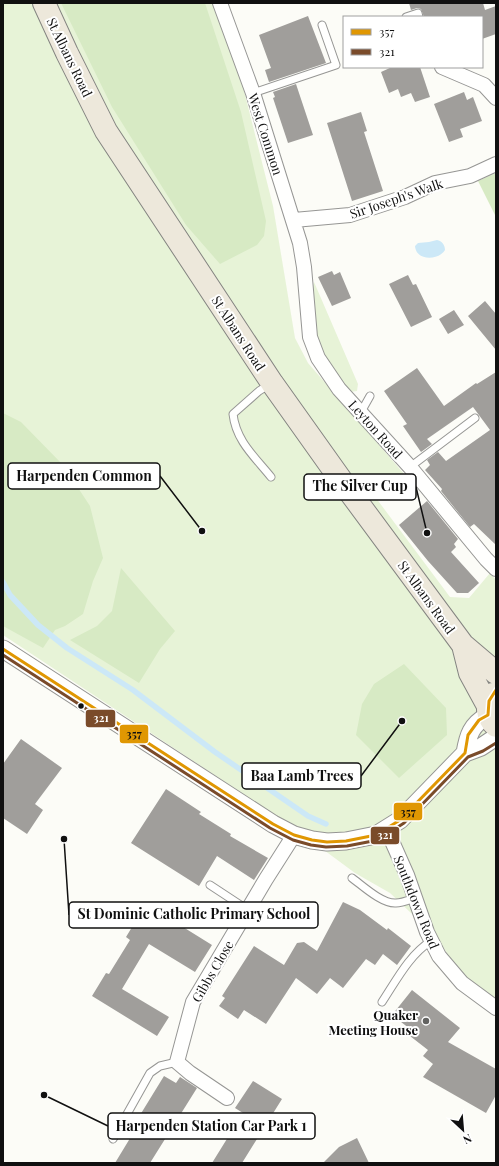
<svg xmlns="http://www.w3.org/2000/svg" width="499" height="1166" font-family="'Playfair Display',serif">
<rect width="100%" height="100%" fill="#fcfcf7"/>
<!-- green -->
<path fill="#e7f3d7" d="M 3,3 L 215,3 L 234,51 L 273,206 L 295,338 L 308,363 L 405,475 L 376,498 L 450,597 L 469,598 L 490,573 L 496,580 L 496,1001 L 468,980 L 451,960 L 439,940 L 411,913 L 390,893 L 355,873 L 290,825 L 3,635 Z
M 314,282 L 358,384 L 357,391 L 350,392 L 339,380 L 325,357 L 317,339 L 313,288 Z"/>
<!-- forest -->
<path fill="#d7eac4" d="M 61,3 L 205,3 L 241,112 L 266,221 L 264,236 L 257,245 L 220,264 L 186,225 L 112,107 Z
M 496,173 L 496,217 L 478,181 Z
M 3,413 L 21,422 L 63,465 L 90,506 L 103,558 L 93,581 L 83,614 L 65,626 L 55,630 L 43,648 L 3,626 Z
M 121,568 L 175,631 L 160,649 L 139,683 L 70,640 L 97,626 L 112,611 Z
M 404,664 L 446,708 L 447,735 L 399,778 L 356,735 L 362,704 L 374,684 Z"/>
<!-- water -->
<path fill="#cce8f7" d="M 437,240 C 442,241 445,245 445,250 C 438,261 416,261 415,246 L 418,243 L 429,242 Z"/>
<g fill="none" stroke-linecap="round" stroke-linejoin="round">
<!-- stream -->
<path stroke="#cce8f7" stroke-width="5.5" d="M 3,582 L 10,595 L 38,625 L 67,648 L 133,690 L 215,752 L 308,816 L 326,824"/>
</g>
<!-- building -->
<path fill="#a09e9b" d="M 409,3 L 483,3 L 485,10 L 496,6 L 496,34 L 482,39 L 482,17 L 424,17 L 421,9 L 417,8 L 411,10 Z
M 308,16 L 326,63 L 269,82 L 265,70 L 271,68 L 259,35 Z
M 392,67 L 420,67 L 430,97 L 415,102 L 411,93 L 401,97 L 398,89 L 389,93 L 381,72 Z
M 296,84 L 313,135 L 288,143 L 273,98 L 275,97 L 273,92 Z
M 464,92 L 467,100 L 473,97 L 482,121 L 460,129 L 463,137 L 449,142 L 434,104 Z
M 361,112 L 367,131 L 364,132 L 383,191 L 352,201 L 327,123 Z
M 332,271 L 334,275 L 340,272 L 351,298 L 332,306 L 318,277 Z
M 408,275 L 413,285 L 416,284 L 432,317 L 411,327 L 389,284 Z
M 485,301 L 496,314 L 496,350 L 468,316 Z
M 454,310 L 464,325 L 448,334 L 439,319 Z
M 417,368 L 444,406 L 476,383 L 477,384 L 496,372 L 496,545 L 474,524 L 470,527 L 441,491 L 442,489 L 425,470 L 430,465 L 427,460 L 438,452 L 446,461 L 490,430 L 473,407 L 427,439 L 432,444 L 421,452 L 403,426 L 407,424 L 384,391 Z
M 427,501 L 458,539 L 454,544 L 456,547 L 451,552 L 479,583 L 468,593 L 457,593 L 428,561 L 399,525 Z
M 21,739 L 62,768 L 35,804 L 43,810 L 27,834 L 3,818 L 3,764 Z
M 166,789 L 201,812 L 199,814 L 231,834 L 230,836 L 268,858 L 254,880 L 217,856 L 199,886 L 131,843 Z
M 343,902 L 360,910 L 387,930 L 388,928 L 411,946 L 397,965 L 383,954 L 375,965 L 366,959 L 343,988 L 330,978 L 317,994 L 296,978 L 266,1024 L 244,1010 L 238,1019 L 219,1006 L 225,998 L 222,996 L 254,946 L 284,965 L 297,943 L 304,942 L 317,951 Z
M 146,904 L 212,945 L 195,972 L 149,944 L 122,989 L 169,1017 L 157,1036 L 92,996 L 106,973 L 109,974 L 130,940 L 126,937 Z
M 412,990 L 460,1028 L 448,1042 L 496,1069 L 496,1095 L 486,1113 L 423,1077 L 433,1064 L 423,1056 L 428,1050 L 410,1036 L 414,1032 L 392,1015 Z
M 164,1076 L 176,1083 L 180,1077 L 197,1088 L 150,1163 L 115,1163 L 132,1135 L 129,1133 Z
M 253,1081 L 282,1099 L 242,1163 L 212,1163 L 243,1113 L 235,1108 Z
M 357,1138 L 369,1163 L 323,1163 L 339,1147 Z"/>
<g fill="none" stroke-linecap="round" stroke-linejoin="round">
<defs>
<path id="service" d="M 406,17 L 418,13 L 419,17
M 253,93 L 336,65 L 322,25
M 270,384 L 259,391 L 233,414 C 236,441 255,457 271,477
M 361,412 L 370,396
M 410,467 L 475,418
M 352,878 C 363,886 382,904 396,903 C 402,903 409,900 415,898
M 210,885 L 248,910
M 382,1002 C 396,981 409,955 431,941
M 113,1139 L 150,1073 L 160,1066 L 177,1062"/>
<path id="minor" d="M 220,3 L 253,93 L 300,243 L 304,267 L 310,337 L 318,358 L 339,389 L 410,467 L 486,559 L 496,569
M 442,67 L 484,85 L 496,98
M 294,220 L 350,215 L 405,197 L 435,183 L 470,176 L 496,164
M 387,830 L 407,875 L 427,932 L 439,956 L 462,983 L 496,1008
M 227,1098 L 190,1073 L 177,1062 L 193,1002 L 266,879 L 294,835"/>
<path id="tertiary" d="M 3,649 L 273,824 L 294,835 L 312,840 L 327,842 L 346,841 L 376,835 L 400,820 L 465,753 L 481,747 L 496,737
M 465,753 C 468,735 471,725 488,715"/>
<path id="primary" d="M 44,3 L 67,53 L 106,131 L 272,383 L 341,480 L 463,645 L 496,673
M 463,645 L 470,673 L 488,706
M 493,694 C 485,704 487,718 496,726"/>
</defs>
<!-- service casing -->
<use href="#service" stroke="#969694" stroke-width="9"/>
<!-- minor casing -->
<use href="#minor" stroke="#969694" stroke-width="16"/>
<!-- tertiary casing -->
<use href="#tertiary" stroke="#969694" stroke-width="19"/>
<!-- primary casing -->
<use href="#primary" stroke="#848481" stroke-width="24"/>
<!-- service -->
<use href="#service" stroke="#fffffe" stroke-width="7"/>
<!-- minor -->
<use href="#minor" stroke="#fffffe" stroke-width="14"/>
<!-- tertiary -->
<use href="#tertiary" stroke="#fffffe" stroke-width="17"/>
<!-- primary -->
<use href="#primary" stroke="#ede8db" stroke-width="22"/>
<defs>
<path id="bus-1" d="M 3,649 L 273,824 L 294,835 L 312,840 L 327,842 L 346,841 L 376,835 L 400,820 L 465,753 L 468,735 L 479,720 L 488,715 L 489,701 L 496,690"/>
<path id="bus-2" d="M 3,655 L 270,828 L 293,840 L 311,845 L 326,847 L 347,846 L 378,840 L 404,823 L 468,757 L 483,751 L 496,743"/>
</defs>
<!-- bus-1 casing -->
<use href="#bus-1" stroke="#fff" stroke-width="6"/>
<!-- bus-2 casing -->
<use href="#bus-2" stroke="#fff" stroke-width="6"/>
<!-- bus-1 -->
<use href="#bus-1" stroke="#e09702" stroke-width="3"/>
<!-- bus-2 -->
<use href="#bus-2" stroke="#7a4b2a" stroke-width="3"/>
</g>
<!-- markers -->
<circle fill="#101010" stroke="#fff" stroke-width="1.5" cx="81" cy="706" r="3.5"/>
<circle fill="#636361" stroke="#fff" stroke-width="1.5" cx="426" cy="1021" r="4"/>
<g text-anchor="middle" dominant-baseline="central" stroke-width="4" stroke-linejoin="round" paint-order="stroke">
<!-- street labels -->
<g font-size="13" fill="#101010" stroke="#fff">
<text transform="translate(70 57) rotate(64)">St Albans Road</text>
<text transform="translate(266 134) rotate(72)">West Common</text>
<text transform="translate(396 198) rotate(-19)">Sir Joseph's Walk</text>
<text transform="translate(239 333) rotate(57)">St Albans Road</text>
<text transform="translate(376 429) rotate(48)">Leyton Road</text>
<text transform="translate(427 597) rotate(54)">St Albans Road</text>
<text transform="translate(417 902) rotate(68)">Southdown Road</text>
<text transform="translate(212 971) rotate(-60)">Gibbs Close</text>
</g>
<!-- poi labels -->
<g font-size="13" font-weight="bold" fill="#101010" stroke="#fff" text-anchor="end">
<text x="418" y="1014">Quaker<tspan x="418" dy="15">Meeting House</tspan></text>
</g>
</g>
<!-- callouts -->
<path fill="none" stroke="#101010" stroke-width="1.5" d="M202 531L160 476M427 533L416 487M402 721L361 776M64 839L69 915M44 1095L108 1126"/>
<g fill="#101010" stroke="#fff" stroke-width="1.5">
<circle cx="202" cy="531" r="4"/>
<circle cx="427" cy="533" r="4"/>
<circle cx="402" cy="721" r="4"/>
<circle cx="64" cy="839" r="4"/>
<circle cx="44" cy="1095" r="4"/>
</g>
<g fill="#fff" stroke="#101010" stroke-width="1.5">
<rect x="8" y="463" width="152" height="26" rx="4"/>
<rect x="304" y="474" width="112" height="26" rx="4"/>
<rect x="242" y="763" width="119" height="26" rx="4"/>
<rect x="69" y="902" width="249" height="26" rx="4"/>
<rect x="108" y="1113" width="207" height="26" rx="4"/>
</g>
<g font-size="14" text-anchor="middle" font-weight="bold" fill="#101010">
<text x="84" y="481">Harpenden Common</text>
<text x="360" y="491">The Silver Cup</text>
<text x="302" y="781">Baa Lamb Trees</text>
<text x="194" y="919">St Dominic Catholic Primary School</text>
<text x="211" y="1131">Harpenden Station Car Park 1</text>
</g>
<g stroke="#fff" stroke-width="1.5">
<rect x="85" y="709" width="31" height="19" rx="4" fill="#7a4b2a"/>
<rect x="119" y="724" width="30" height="20" rx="4" fill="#e09702"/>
<rect x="393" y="802" width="30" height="19" rx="4" fill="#e09702"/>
<rect x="370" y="826" width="30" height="19" rx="4" fill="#7a4b2a"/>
</g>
<g font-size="11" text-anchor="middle" font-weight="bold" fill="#fff">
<text x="101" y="722">321</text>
<text x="385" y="839">321</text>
</g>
<g font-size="11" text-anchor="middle" font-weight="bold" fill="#111">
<text x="134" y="738">357</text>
<text x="408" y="816">357</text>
</g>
<!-- border -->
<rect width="499" height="1166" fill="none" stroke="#101010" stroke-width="8"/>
<!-- legend -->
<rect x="343" y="16" width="140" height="52" fill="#ffffff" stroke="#9f9f9f"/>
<rect x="351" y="29" width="20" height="6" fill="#e09702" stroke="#9f9f9f"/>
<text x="379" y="36" font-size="12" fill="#101010">357</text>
<rect x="351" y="49" width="20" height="6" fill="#7a4b2a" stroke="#9f9f9f"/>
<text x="379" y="56" font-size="12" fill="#101010">321</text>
<!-- north arrow -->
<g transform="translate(463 1130) rotate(154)" stroke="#ffffff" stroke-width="3" paint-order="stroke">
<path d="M0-3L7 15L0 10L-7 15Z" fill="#101010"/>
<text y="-6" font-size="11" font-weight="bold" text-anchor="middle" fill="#101010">N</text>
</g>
</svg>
